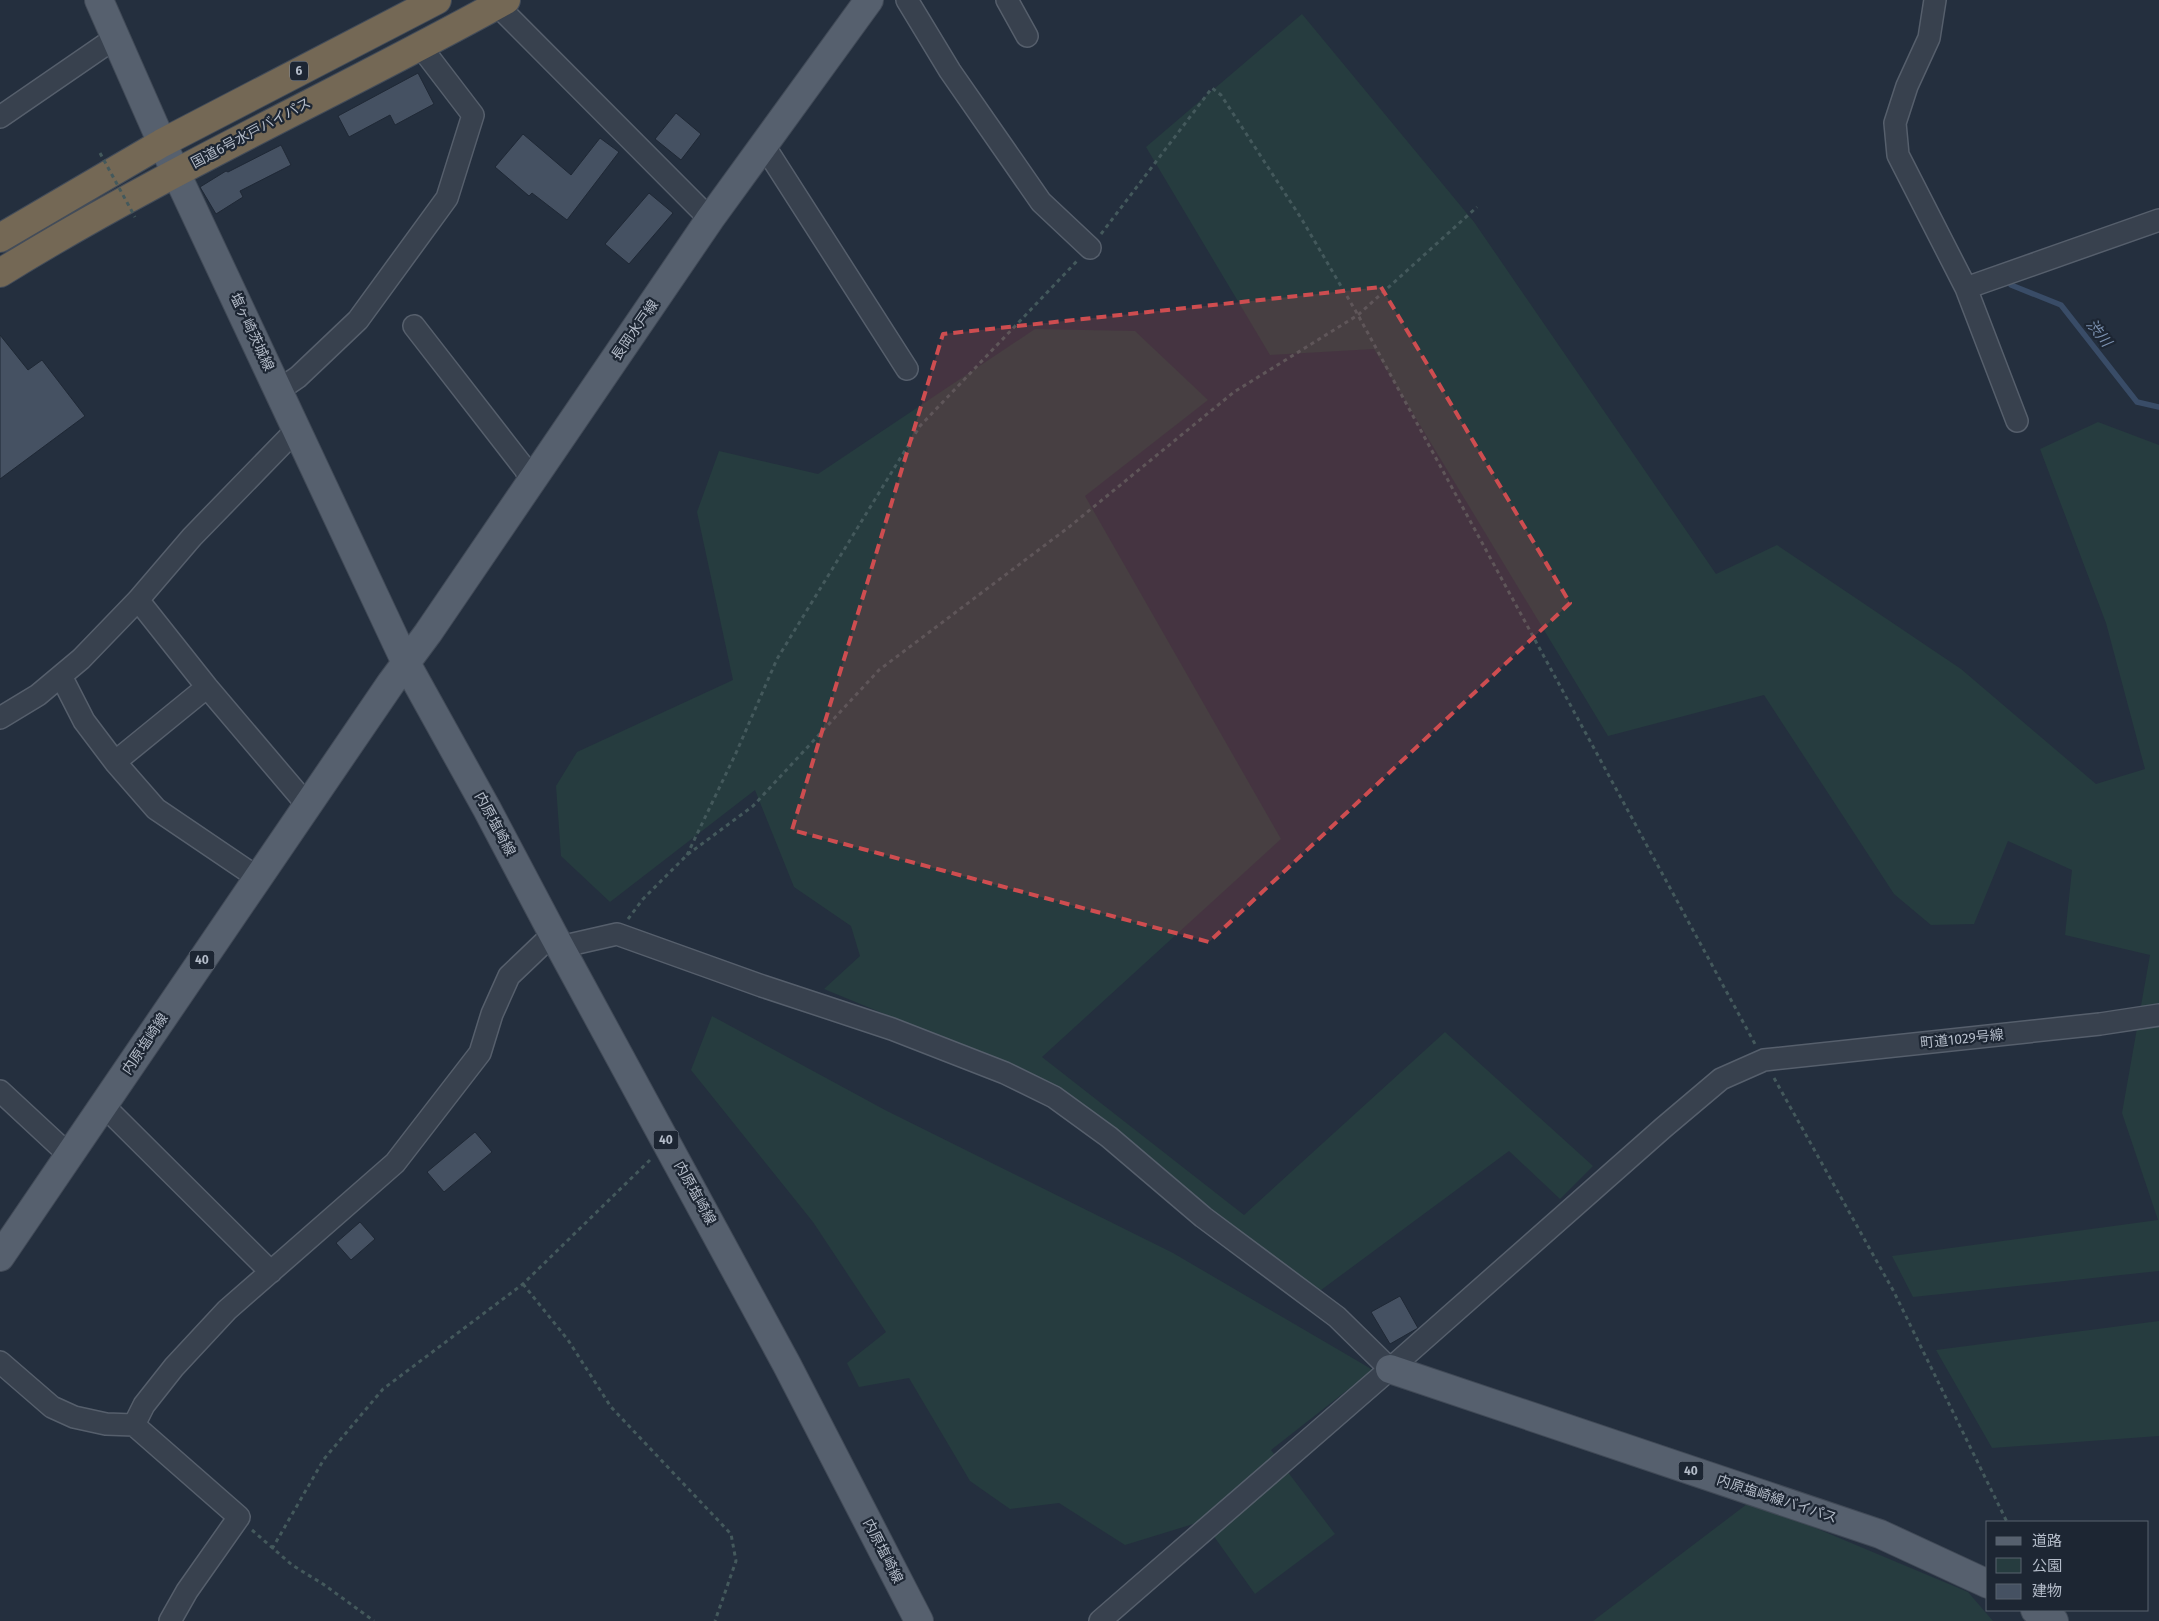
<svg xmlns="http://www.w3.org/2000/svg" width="2159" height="1621" font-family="'Fira Sans','Noto Sans JP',sans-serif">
<rect width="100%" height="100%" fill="#242f3e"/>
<!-- green -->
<path fill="#263c3f" d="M 1302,14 L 1474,222 L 1716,574 L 1777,545 L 1961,669 L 2096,784 L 2145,769 L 2106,623 L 2040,449 L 2098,422 L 2159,445 L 2159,1271 L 1913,1297 L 1892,1256 L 2158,1220 L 2122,1113 L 2150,955 L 2065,935 L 2072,870 L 2008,841 L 1974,924 L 1931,925 L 1894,894 L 1764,695 L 1608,736 L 1374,349 L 1270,355 L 1146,147 Z
M 1035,329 L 1135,331 L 1208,400 L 1085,496 L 1281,839 L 1042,1057 L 1244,1215 L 1445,1032 L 1593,1166 L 1560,1199 L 1509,1151 L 1317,1293 L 1054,1084 L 824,989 L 860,956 L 851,926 L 794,887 L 755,790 L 610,902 L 561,856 L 556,786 L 577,752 L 733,680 L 697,512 L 719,451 L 818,474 Z
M 712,1016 L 885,1110 L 1173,1253 L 1373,1370 L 1271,1450 L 1335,1534 L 1255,1594 L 1203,1521 L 1125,1545 L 1059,1503 L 1010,1509 L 970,1481 L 909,1378 L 859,1387 L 847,1363 L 886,1332 L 813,1222 L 691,1070 Z
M 2159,1321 L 2159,1436 L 1992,1448 L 1936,1350 Z
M 1751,1501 L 1968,1592 L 1993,1621 L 1593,1621 Z"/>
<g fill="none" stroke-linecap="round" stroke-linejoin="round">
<!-- stream -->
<path stroke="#394c67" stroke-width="5.5" d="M 2011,285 L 2061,305 L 2137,402 L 2159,407"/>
</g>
<!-- building -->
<path fill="#455162" stroke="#1f2835" d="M 418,73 L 434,104 L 395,125 L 390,115 L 349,137 L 338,116 Z
M 676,113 L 701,134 L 681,160 L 655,139 Z
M 523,134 L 571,175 L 600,138 L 619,152 L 567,220 L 532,193 L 529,196 L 495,167 Z
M 281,145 L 291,165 L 240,191 L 243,197 L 216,214 L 200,187 L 226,171 L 228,172 Z
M 649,193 L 673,213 L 629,264 L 605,244 Z
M 0,335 L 28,370 L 42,360 L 85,416 L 0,479 Z
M 475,1132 L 492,1152 L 444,1192 L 427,1172 Z
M 360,1222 L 375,1239 L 351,1260 L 336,1243 Z
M 1400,1296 L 1418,1328 L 1390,1344 L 1371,1312 Z"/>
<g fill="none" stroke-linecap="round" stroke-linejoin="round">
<defs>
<path id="minor" d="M 907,0 L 950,71 L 1041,202 L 1090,248
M 1007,0 L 1027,36
M 1935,0 L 1929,38 L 1907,86 L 1895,123 L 1898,155 L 1966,288 L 2017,421
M 497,5 L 710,219
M 0,117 L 115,38
M 763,144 L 907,369
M 1966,288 L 2159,220
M 414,326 L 525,469 L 531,481
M 279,390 L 298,377 L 358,320 L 447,198 L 473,115 L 421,47
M 138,600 L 207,687 L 308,806
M 61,676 L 84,721 L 115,762
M 207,687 L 115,762 L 156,809 L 258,878
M 0,718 L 38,695 L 81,659 L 138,600 L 192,537 L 296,430
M 560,947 L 617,934 L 762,986 L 892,1029 L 1005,1073 L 1054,1097 L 1109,1137 L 1203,1217 L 1337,1317 L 1390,1369
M 0,1091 L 69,1155
M 104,1106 L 271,1272
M 0,1362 L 52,1407 L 74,1417 L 106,1424 L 134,1425 L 239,1517 L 187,1591 L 170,1621
M 134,1425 L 144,1405 L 174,1367 L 227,1310 L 395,1163 L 480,1053 L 492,1014 L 509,976 L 553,934
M 1100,1621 L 1390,1369 L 1663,1128 L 1721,1079 L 1764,1060 L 2100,1024 L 2159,1015"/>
<path id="major" d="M 99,0 L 162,143 L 406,663 L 487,809 L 553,934 L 787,1365 L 919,1621
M 0,1257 L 258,878 L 391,683 L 428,633 L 710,219 L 869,0
M 1390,1369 L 1880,1534 L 1988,1584
M 2035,1610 L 2054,1621"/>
<path id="highway" d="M 0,238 L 162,143 L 437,0
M 0,273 C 163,172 338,93 506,0"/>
</defs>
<!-- minor casing -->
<use href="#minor" stroke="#565f6c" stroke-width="24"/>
<!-- major casing -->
<use href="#major" stroke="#414a57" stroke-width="30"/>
<!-- highway casing -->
<use href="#highway" stroke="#434c59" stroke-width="30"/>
<!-- path -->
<path stroke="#44595c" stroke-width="3" stroke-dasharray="4 4" stroke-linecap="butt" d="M 1101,234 L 1212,88 L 1221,95 L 1301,218 L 1358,315 L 1755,1044
M 687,855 L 736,753 L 777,659 L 920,426 L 1077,261
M 628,919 L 643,899 L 687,855 L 753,806 L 879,670 L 1069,527 L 1234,392 L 1358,315 L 1477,207
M 1774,1078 L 1894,1292 L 2007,1522
M 523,1284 L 568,1340 L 611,1407 L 731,1534 L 736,1561 L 715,1621
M 252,1530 L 292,1565 L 323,1584 L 374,1621
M 272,1549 L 324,1459 L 383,1389 L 523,1284 L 651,1159"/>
<!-- minor -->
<use href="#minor" stroke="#38414e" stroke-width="21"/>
<!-- major -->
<use href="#major" stroke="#56606e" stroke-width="28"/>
<!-- highway -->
<use href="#highway" stroke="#746855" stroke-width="28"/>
<!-- path-bridge -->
<path stroke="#44595c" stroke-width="3" stroke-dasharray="4 4" stroke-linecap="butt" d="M 100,153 L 135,217"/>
</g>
<!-- marked area -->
<path fill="#ce4d50" fill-opacity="0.2" stroke="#ce4d50" stroke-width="4" stroke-dasharray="10 6" stroke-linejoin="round" d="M 1381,287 L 1570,603 L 1209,942 L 792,830 L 943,334 Z"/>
<g text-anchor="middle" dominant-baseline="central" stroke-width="4.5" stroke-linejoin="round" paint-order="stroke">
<!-- shield labels -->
<g fill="#1d2633" stroke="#878f9c" stroke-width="1">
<rect x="290" y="61.5" width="18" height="19" rx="4"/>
<rect x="189.5" y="950.5" width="25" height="19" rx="4"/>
<rect x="653.5" y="1130.5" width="25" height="19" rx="4"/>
<rect x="1678.5" y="1461.5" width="25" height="19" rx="4"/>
</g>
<g font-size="12" font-weight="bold" fill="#b4bcc9">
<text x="299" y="71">6</text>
<text x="202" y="960">40</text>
<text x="666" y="1140">40</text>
<text x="1691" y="1471">40</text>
</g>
<!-- street labels -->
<g font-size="14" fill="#b4bcc9" stroke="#1d2633">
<text transform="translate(251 133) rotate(-28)">国道6号水戸バイパス</text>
<text transform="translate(635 330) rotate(-55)">長岡水戸線</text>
<text transform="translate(252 332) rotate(65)">塩ヶ崎茨城線</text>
<text transform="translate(495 824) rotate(62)">内原塩崎線</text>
<text transform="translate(1962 1039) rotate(-6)">町道1029号線</text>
<text transform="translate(145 1044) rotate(-56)">内原塩崎線</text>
<text transform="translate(695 1193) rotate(61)">内原塩崎線</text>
<text transform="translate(1777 1499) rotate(18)">内原塩崎線バイパス</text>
<text transform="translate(883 1551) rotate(63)">内原塩崎線</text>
</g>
<!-- water labels -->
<g font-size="15" font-style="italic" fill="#7c92b1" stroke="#1d2633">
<text transform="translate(2099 333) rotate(52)">渋川</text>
</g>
</g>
<!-- legend -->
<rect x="1986" y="1521" width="162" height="90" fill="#1d2633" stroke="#59626f"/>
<rect x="1996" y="1537" width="25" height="8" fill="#56606e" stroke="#59626f"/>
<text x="2032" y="1546" font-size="15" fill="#b4bcc9">道路</text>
<rect x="1996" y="1558" width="25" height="15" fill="#263c3f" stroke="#59626f"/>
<text x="2032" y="1571" font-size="15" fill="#b4bcc9">公園</text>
<rect x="1996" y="1584" width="25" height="15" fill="#455162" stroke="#59626f"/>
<text x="2032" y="1596" font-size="15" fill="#b4bcc9">建物</text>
</svg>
